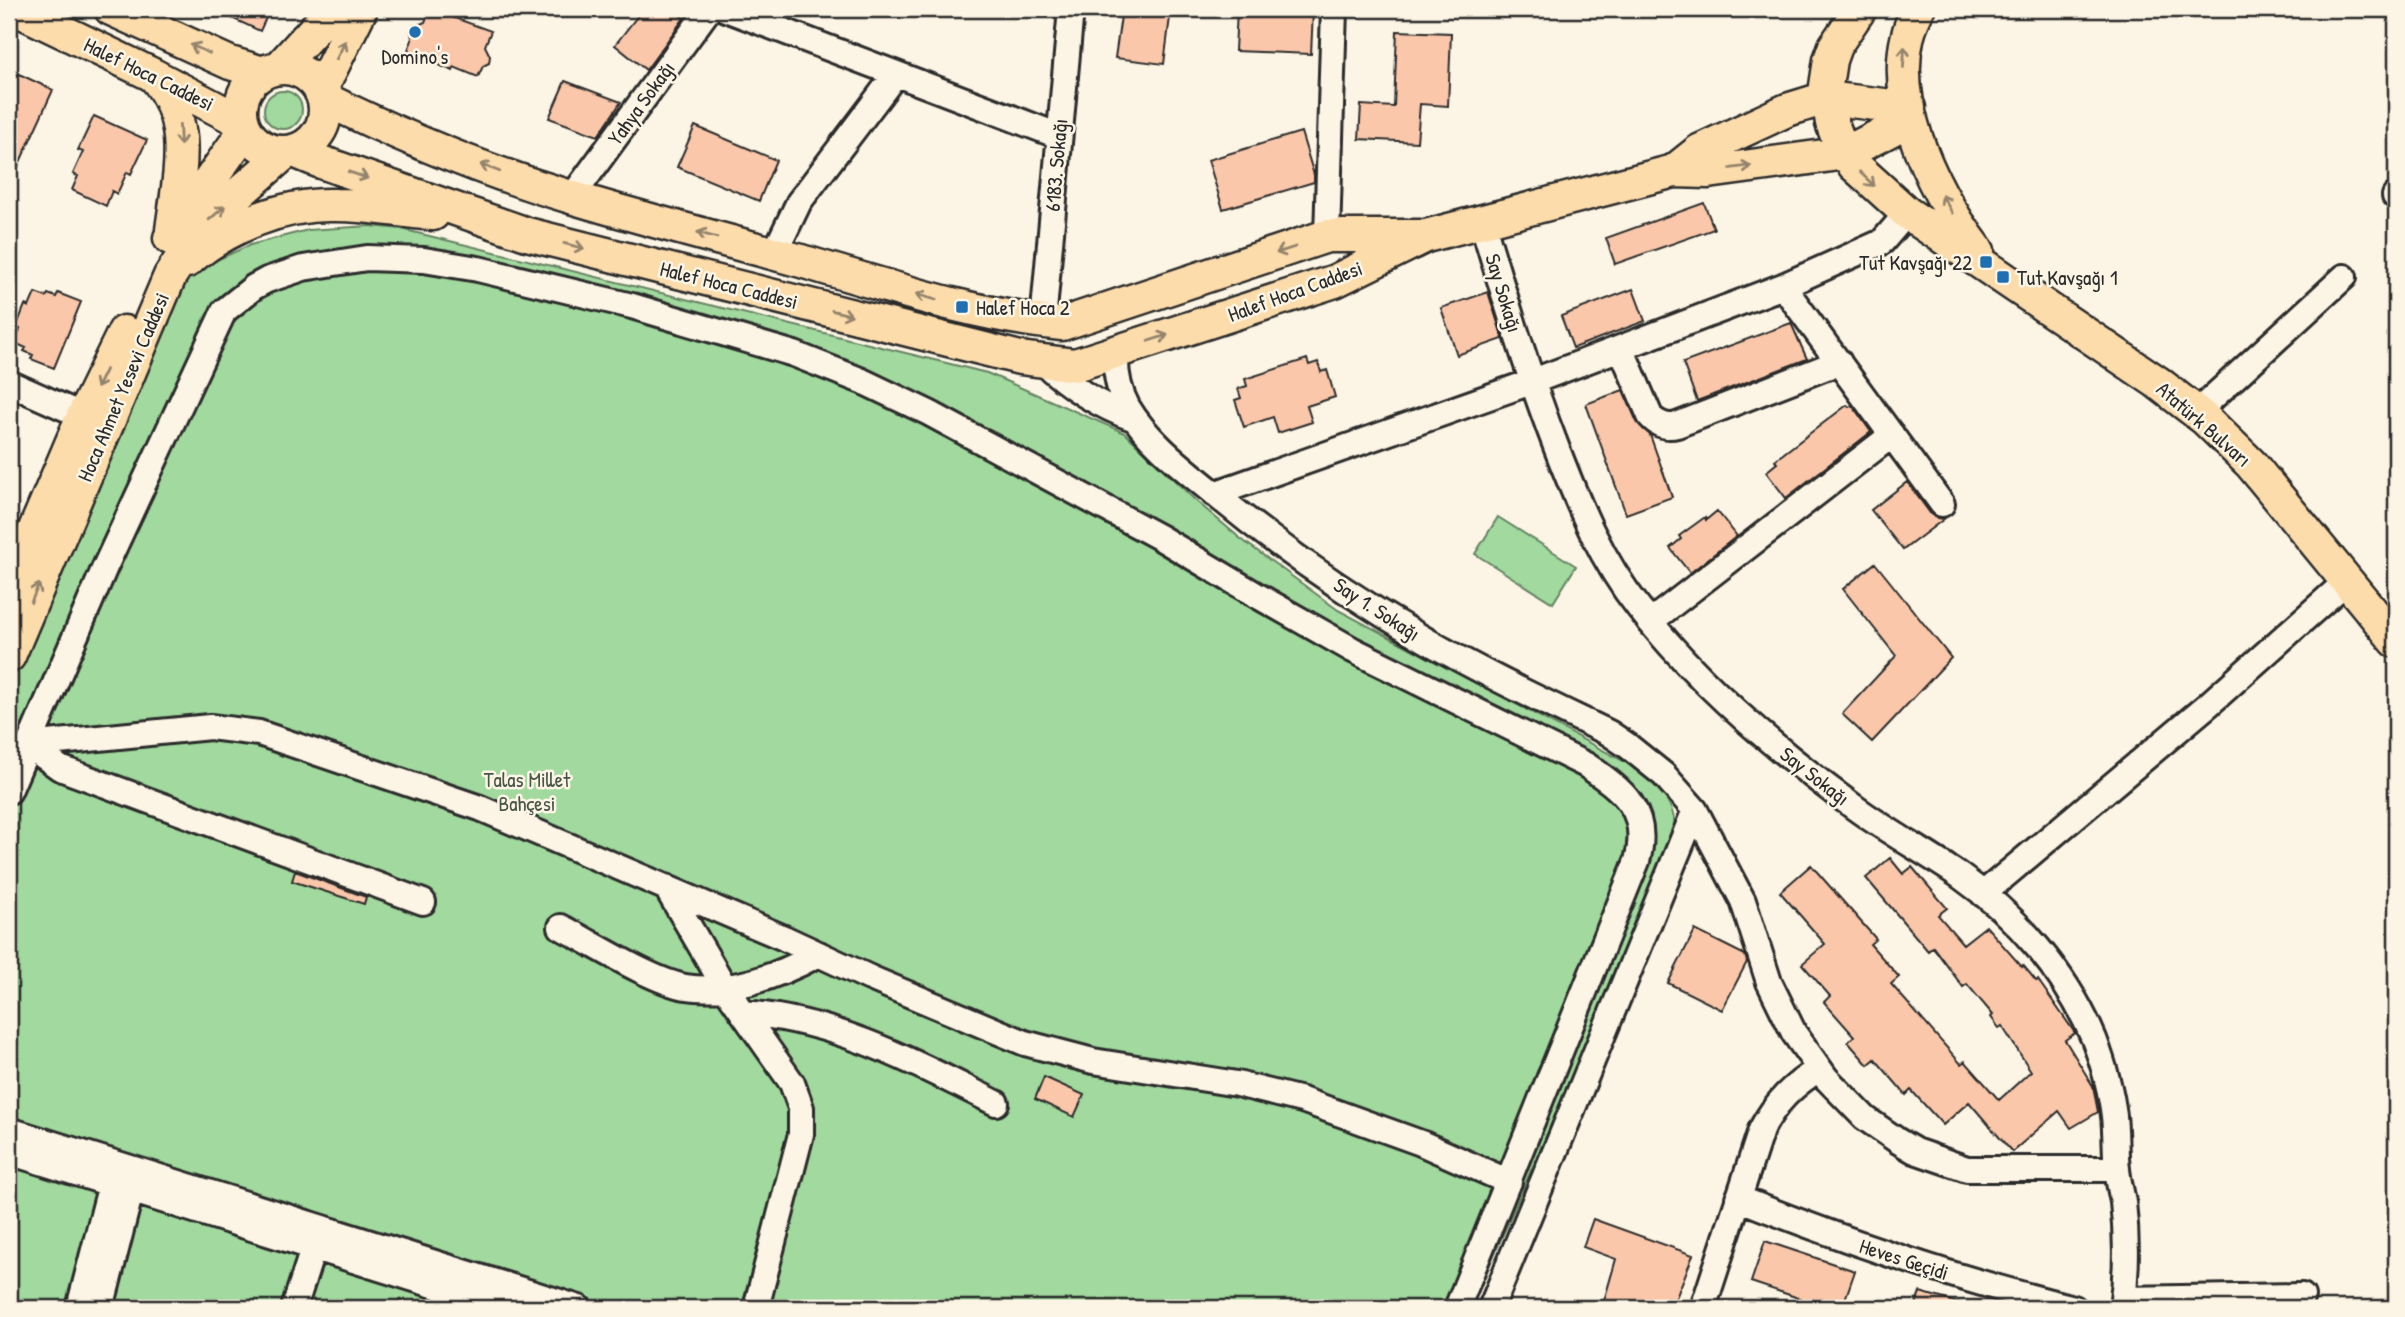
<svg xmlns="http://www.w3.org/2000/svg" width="2405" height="1317" font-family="'Patrick Hand',sans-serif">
<rect width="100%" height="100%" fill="#fcf5e5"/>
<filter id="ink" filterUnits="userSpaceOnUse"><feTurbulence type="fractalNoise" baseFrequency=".0143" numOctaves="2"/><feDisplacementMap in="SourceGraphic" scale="14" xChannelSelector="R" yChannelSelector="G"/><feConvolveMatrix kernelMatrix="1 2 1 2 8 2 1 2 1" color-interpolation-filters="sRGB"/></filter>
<g filter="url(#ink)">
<!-- green -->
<path fill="#a1d99e" stroke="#668264" stroke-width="2" d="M264 110a19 19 0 1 1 38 0a19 19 0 1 1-38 0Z
M 370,226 L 401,229 L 987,373 L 1125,433 L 1195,500 L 1241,539 L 1338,610 L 1631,765 C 1653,781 1679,803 1674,833 C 1672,844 1667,855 1664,865 L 1471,1308 L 9,1308 L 9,622 L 148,301 L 197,269 L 250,245 L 308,230 Z
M 1498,517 L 1576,566 L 1553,603 L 1475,554 Z"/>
<!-- building -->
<path fill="#fac7ab" stroke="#2b2b2b" stroke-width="2" d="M 212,9 L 270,9 L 260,31 Z
M 430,9 L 491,31 L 485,46 L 490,56 L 489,63 L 483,66 L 478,77 L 454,67 L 453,71 L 431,62 L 432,59 L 408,50 L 412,40 L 411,29 L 413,27 L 425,22 Z
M 643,9 L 672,9 L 684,18 L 646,70 L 615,45 Z
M 1122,9 L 1171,9 L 1164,64 L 1115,58 Z
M 1237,9 L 1313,11 L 1311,54 L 1235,51 Z
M 1397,31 L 1451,33 L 1448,106 L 1420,104 L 1417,142 L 1359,139 L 1361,105 L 1394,107 Z
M 19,74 L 53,90 L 9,186 L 9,95 Z
M 565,81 L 621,102 L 598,136 L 549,118 Z
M 94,116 L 147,140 L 131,174 L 127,172 L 117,194 L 112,191 L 106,206 L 72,190 L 78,176 L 73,174 L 83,152 L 78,150 Z
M 695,126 L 776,160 L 759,201 L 677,167 Z
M 1301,132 L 1314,175 L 1314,182 L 1223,209 L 1208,160 Z
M 1704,203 L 1714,229 L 1615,264 L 1606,238 Z
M 1633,289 L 1645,321 L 1573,348 L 1561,316 Z
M 1488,292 L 1503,339 L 1457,355 L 1441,308 Z
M 35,293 L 46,297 L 48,294 L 56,297 L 58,293 L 81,302 L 54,368 L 31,359 L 33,355 L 24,351 L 26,348 L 15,343 L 20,329 L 16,328 L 25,305 L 29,307 Z
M 1791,323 L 1807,359 L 1697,401 L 1683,363 Z
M 1307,359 L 1309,365 L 1318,362 L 1321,372 L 1327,370 L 1335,397 L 1307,406 L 1312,422 L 1278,433 L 1273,417 L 1244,427 L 1235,400 L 1241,398 L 1238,389 L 1247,386 L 1245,379 Z
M 1623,390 L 1637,422 L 1650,435 L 1672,497 L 1626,514 L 1586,404 Z
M 1847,405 L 1849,407 L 1852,405 L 1871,432 L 1786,498 L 1766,472 L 1777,463 L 1775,460 Z
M 1907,482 L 1930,513 L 1937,518 L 1944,519 L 1903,550 L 1871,510 Z
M 1717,511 L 1737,536 L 1690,573 L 1670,548 L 1681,539 L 1679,536 L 1705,517 L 1706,520 Z
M 1875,563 L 1951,658 L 1872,742 L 1842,714 L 1896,656 L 1843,589 Z
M 1890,858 L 1903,874 L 1912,867 L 1947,908 L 1938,915 L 1963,944 L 1986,926 L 2022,967 L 2023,965 L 2036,981 L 2038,980 L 2075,1033 L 2065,1040 L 2093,1086 L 2098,1112 L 2071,1128 L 2059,1111 L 2012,1152 L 1969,1102 L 1943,1125 L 1911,1090 L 1906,1095 L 1875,1059 L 1868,1065 L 1848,1042 L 1854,1036 L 1824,1002 L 1830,996 L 1802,964 L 1825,944 L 1780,892 L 1811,865 L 1876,939 L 1870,944 L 1899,977 L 1891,984 L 1961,1064 L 1965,1061 L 1999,1100 L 2031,1071 L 2002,1026 L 1999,1028 L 1991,1017 L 1993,1015 L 1967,984 L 1963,987 L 1933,947 L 1928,951 L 1866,878 Z
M 295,871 L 366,897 L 364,904 L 292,881 Z
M 1695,930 L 1745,955 L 1747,962 L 1722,1010 L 1668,983 Z
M 1044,1077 L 1084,1095 L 1074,1117 L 1035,1099 Z
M 1593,1219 L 1693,1255 L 1672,1308 L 1602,1308 L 1616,1259 L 1583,1247 Z
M 1765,1241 L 1855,1271 L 1842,1308 L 1828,1308 L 1751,1282 Z
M 1920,1292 L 1962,1304 L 1961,1308 L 1915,1308 Z"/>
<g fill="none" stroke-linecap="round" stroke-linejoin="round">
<defs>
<path id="minor" d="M 726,9 L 1059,136
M 2395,196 L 2396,196
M 572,197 L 709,9
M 1482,221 C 1505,298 1528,374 1557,449 C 1579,506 1601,560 1639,608 C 1699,685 1776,750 1854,807 C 1888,832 1925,852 1960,876 C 2017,916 2067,974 2094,1039 C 2103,1063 2111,1090 2114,1116 C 2116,1134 2115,1152 2117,1169 C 2118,1180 2121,1191 2123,1202 C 2127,1237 2127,1273 2122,1308
M 1327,236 L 1334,9
M 774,254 L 799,202 L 896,74
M 1783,286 L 1942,504
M 1043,322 L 1071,9
M 1621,348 L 1650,416 C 1657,424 1666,428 1677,425 L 1839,362
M 1116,352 C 1115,371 1118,390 1128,408 C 1147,440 1182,467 1210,490 C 1276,545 1349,596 1424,639 C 1484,674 1547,703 1609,733 L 1628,746 L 1664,775 L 1695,810 L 1743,901 L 1769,982 L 1794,1033 L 1826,1078 L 1865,1118 L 1898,1141 L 1915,1151 L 1967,1169 L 2117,1169
M 1042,361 C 1070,388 1099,406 1135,419
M 9,383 L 83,416
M 2197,412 L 2344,277
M 1214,494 L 1531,382 L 1783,286 L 1882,242 L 1907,213
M 1650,622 L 1892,435
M 28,745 L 210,727 L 259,733 L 480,808 L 784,938 L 870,978 L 1025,1043 L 1093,1061 L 1237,1084 L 1302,1100 L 1421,1143 L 1509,1182
M 28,745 L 60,768 L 423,902
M 9,791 L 105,567 L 224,311 L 254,287 L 267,280 L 303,268 L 367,258 L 424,260 L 478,269 L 632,306 L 794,354 L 862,381 L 929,413 L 1159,537 L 1258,596 L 1353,650 L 1586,765 C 1623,790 1651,811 1637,861 L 1457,1308
M 666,887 L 724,986 L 792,1083 L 801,1108 L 801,1134 L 756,1308
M 1983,894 L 2209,704 L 2348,580
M 561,927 C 592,943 653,982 686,987 C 731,994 780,975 819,954
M 743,1013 C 834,1019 916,1063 996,1103
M 9,1130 L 579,1308
M 9,1152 L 507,1308
M 1738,1198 C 1848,1242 1959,1280 2074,1308
M 2123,1299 L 2302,1296
M 79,1308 L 111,1184
M 101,1308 L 131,1191
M 294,1308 L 313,1249
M 1491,1308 L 1695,810
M 1703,1308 L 1761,1130 C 1775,1103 1793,1085 1819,1069"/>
<path id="major" d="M 16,9 L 153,75 L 242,122
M 111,9 L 230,63 L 263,73
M 1860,9 L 1835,46 L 1830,60 L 1826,86 L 1832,123 L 1838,139 L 1854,165 L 1907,213 L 2157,382 L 2205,419 L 2251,464 L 2396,641
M 1918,9 C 1878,85 1931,189 1978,251
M 279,68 L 333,9
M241 110a42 42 0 1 1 84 0a42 42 0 1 1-84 0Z
M 154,76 C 194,121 179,175 172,230
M 320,91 L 361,9
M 323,98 C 402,137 490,173 574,198 C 647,220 721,239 794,259 C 882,284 971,315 1062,324 L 1327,236 L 1419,236
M 294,151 L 321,162 L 527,234 L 1020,358 L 1075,365 L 1335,281 L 1426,236 L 1674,171 L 1708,172 L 1846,153 L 1911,119
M 1674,171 L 1699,151 L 1787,110 L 1826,98 L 1909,108
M 170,238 L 245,130
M 187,261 C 226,227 284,203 336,205 C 368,205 401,211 433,214
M 9,590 L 83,416 L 124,332
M 9,656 L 170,276 L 203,225 L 286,152"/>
</defs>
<!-- minor casing -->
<use href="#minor" stroke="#2b2b2b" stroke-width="30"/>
<!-- major casing -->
<use href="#major" stroke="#2b2b2b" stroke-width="37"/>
<!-- minor -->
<use href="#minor" stroke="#fcf5e5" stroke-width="24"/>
<!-- major -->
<use href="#major" stroke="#fddcac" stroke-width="32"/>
</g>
<!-- one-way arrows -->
<defs><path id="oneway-shaft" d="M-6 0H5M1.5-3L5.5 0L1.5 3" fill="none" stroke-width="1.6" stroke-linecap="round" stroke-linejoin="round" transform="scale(1.75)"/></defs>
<g stroke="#94846c">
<use href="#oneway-shaft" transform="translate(200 49) rotate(-156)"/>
<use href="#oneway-shaft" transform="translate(341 50) rotate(-63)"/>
<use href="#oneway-shaft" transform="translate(1904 57) rotate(-87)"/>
<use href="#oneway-shaft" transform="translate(180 135) rotate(87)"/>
<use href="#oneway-shaft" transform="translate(1741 167) rotate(-8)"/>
<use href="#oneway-shaft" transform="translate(490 168) rotate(-159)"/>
<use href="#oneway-shaft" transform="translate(358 175) rotate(19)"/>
<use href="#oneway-shaft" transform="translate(1867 179) rotate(44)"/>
<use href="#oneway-shaft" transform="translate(1947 204) rotate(-120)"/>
<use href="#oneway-shaft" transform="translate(217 213) rotate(-41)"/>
<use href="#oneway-shaft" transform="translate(707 235) rotate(-164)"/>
<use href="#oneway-shaft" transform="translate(574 246) rotate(14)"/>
<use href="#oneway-shaft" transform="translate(1286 250) rotate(162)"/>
<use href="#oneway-shaft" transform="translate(926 297) rotate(-164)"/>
<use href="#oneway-shaft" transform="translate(842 313) rotate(14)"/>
<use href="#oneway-shaft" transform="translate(1158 338) rotate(-18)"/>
<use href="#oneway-shaft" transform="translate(101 379) rotate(116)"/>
<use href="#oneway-shaft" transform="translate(35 593) rotate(-67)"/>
</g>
</g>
<!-- markers -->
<g fill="#1f6fb2" stroke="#fcf5e5" stroke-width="2.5">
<circle cx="415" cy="32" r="7"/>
<rect x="1979" y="255" width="14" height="14" rx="3.5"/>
<rect x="1996" y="270" width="14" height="14" rx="3.5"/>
<rect x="955" y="300" width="14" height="14" rx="3.5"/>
</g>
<g text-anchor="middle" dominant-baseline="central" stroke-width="5" stroke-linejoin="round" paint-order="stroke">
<!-- poi labels -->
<g font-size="21" fill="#2b2b2b" stroke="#fcf5e5" text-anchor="start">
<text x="415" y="56" text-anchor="middle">Domino's</text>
<text x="1972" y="262" text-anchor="end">Tut Kavşağı 22</text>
<text x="2017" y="277">Tut Kavşağı 1</text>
<text x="976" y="307">Halef Hoca 2</text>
</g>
<!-- street labels -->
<g font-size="21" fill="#2b2b2b" stroke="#fcf5e5">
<text transform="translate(149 74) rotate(26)">Halef Hoca Caddesi</text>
<text transform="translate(641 103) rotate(-54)">Yahya Sokağı</text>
<text transform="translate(1056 165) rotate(-85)">6183. Sokağı</text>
<text transform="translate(729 285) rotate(14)">Halef Hoca Caddesi</text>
<text transform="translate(1295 291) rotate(-20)">Halef Hoca Caddesi</text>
<text transform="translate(1504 293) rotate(73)">Say Sokağı</text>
<text transform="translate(123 387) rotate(-67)">Hoca Ahmet Yesevi Caddesi</text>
<text transform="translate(2204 424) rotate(41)">Atatürk Bulvarı</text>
<text transform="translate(1377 609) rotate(33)">Say 1. Sokağı</text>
<text transform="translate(1815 776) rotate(38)">Say Sokağı</text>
<text transform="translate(1904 1259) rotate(18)">Heves Geçidi</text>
</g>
<!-- park labels -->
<g font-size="21" fill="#485648" stroke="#fcf5e5">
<text x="527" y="779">Talas Millet<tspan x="527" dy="24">Bahçesi</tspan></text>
</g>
</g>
<!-- margin -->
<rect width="2405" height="1317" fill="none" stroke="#fcf5e5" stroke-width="35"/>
<rect x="18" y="18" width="2370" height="1282" fill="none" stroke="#2b2b2b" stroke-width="2.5" filter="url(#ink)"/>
</svg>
